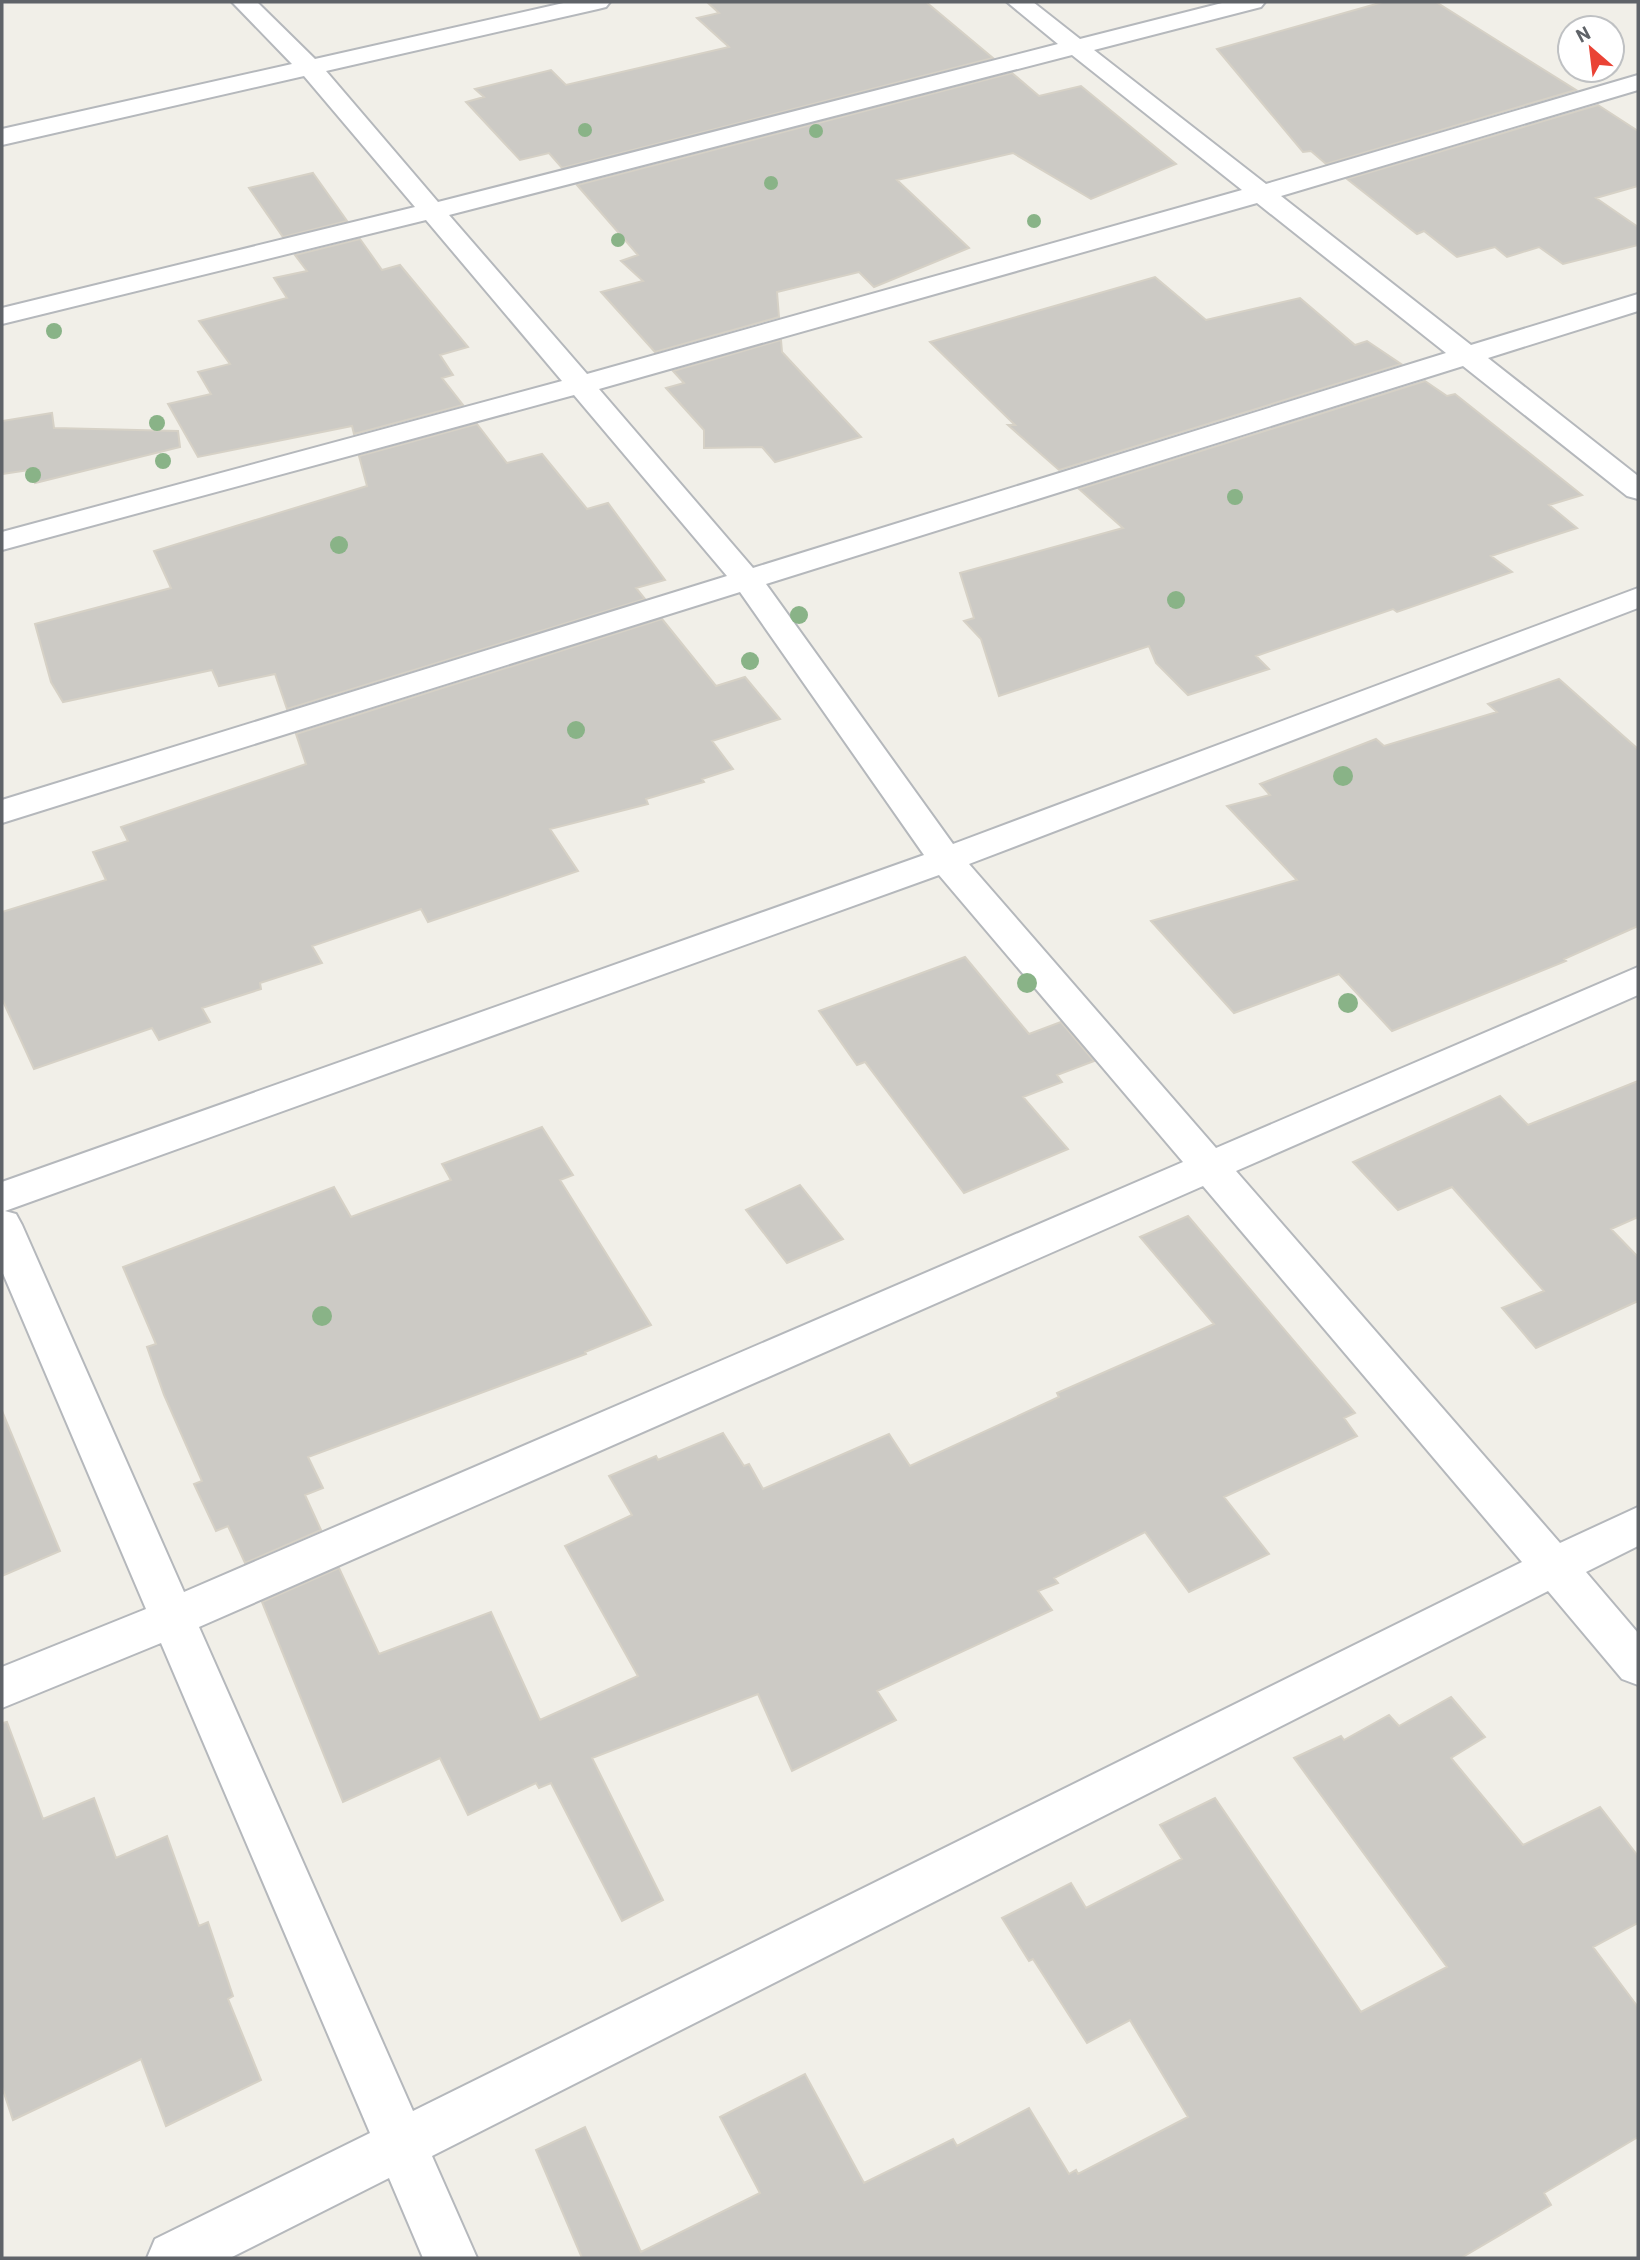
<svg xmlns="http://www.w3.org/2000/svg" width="1640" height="2260" font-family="Barlow,sans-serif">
<rect width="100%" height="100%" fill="#f1efe8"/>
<!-- building -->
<path fill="#cccac5" stroke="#d6d1c6" stroke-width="2" d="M 707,2 L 926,2 L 993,58 L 562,168 L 549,153 L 520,160 L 466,102 L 484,97 L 475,89 L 551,70 L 566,85 L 729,47 L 697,18 L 719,13 Z
M 1383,2 L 1436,2 L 1576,90 L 1326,164 L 1311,151 L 1303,152 L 1217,49 Z
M 1012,73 L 1039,96 L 1081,86 L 1176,164 L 1091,199 L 1013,153 L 897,180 L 969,248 L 874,287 L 859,272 L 777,292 L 779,317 L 655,352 L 601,292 L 643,281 L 621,261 L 638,255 L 577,185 Z
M 1598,105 L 1638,131 L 1638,186 L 1596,198 L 1638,227 L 1638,245 L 1563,264 L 1539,247 L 1507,257 L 1495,247 L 1457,257 L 1424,231 L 1417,234 L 1347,179 Z
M 313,173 L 347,221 L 283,237 L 249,188 Z
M 360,239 L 382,270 L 400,265 L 468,347 L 440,355 L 453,375 L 442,378 L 463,405 L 354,434 L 352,426 L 198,457 L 168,404 L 211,394 L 198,372 L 230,364 L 199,321 L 287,298 L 274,278 L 307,271 L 295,255 Z
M 1155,277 L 1206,320 L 1300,298 L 1355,345 L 1367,341 L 1401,364 L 1059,470 L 1008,425 L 1015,425 L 930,342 Z
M 781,340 L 782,352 L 861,437 L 775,462 L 762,447 L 704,448 L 704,430 L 666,388 L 684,383 L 673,371 Z
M 1425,381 L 1447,396 L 1455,394 L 1582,495 L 1549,505 L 1577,528 L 1491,556 L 1512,572 L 1397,612 L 1393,609 L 1256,656 L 1269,669 L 1188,695 L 1156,663 L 1149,646 L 999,696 L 981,639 L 964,621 L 974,618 L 960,573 L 1123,528 L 1079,489 Z
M 52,413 L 54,428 L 178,431 L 180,447 L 35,483 L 29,470 L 2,474 L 2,421 Z
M 477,424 L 507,463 L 542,454 L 587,509 L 608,503 L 665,580 L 636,588 L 645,599 L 287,709 L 275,674 L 219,686 L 212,670 L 63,702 L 51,682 L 35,624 L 171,588 L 154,551 L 367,486 L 359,456 Z
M 662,619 L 716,686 L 745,677 L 780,719 L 712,741 L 733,769 L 702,779 L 704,782 L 646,799 L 648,804 L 550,829 L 578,871 L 428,922 L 421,909 L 312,946 L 322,963 L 260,983 L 261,989 L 202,1008 L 210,1022 L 159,1040 L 152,1028 L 34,1069 L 2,999 L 2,912 L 106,880 L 93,852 L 128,841 L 121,827 L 306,764 L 296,734 Z
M 1559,679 L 1638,749 L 1638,926 L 1564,959 L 1566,961 L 1392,1031 L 1339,974 L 1234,1013 L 1151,921 L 1297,880 L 1227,806 L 1270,795 L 1260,784 L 1376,739 L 1384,746 L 1497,712 L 1488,704 Z
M 965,957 L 1029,1034 L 1061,1022 L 1094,1061 L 1057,1075 L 1062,1082 L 1023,1097 L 1068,1149 L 964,1193 L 865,1062 L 857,1065 L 819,1011 Z
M 1638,1081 L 1638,1217 L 1611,1229 L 1638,1257 L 1638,1301 L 1536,1348 L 1502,1308 L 1544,1291 L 1452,1187 L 1398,1210 L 1353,1162 L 1500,1096 L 1528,1125 Z
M 542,1127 L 573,1175 L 560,1180 L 651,1325 L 585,1352 L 586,1354 L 308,1457 L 323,1488 L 305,1495 L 321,1530 L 245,1563 L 228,1526 L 216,1531 L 194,1484 L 202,1481 L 164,1395 L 147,1347 L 156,1344 L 123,1267 L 334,1187 L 351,1217 L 451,1180 L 442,1164 Z
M 800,1185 L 843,1239 L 787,1263 L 746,1210 Z
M 1188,1216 L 1355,1413 L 1344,1418 L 1357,1436 L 1224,1497 L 1269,1554 L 1189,1592 L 1145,1532 L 1054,1578 L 1058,1583 L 1038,1591 L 1052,1610 L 877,1691 L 896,1720 L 792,1771 L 758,1694 L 592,1758 L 663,1900 L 622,1921 L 551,1783 L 539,1788 L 536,1783 L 468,1815 L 440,1758 L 343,1802 L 262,1602 L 339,1568 L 379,1654 L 491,1612 L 540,1720 L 638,1676 L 565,1546 L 632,1515 L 609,1476 L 656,1456 L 658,1460 L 723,1433 L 744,1466 L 749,1464 L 763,1489 L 889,1434 L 910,1466 L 1059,1397 L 1057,1393 L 1214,1324 L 1140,1237 Z
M 2,1411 L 60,1551 L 2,1576 Z
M 1451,1697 L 1485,1737 L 1451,1758 L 1523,1845 L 1600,1807 L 1638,1856 L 1638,1923 L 1593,1947 L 1638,2007 L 1638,2137 L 1544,2193 L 1551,2205 L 1461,2258 L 582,2258 L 536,2150 L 585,2127 L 641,2252 L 760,2193 L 720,2117 L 805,2074 L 864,2183 L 953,2139 L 957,2146 L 1029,2108 L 1069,2174 L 1076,2170 L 1078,2174 L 1188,2117 L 1130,2020 L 1087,2043 L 1033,1959 L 1029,1961 L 1002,1918 L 1071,1883 L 1086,1908 L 1182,1859 L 1160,1825 L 1215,1798 L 1361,2012 L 1447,1967 L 1294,1758 L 1341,1736 L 1344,1740 L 1389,1715 L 1399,1726 Z
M 7,1722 L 43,1819 L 94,1798 L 116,1858 L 167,1836 L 199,1926 L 208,1922 L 233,1996 L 228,1999 L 261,2080 L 166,2126 L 141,2059 L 13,2120 L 2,2087 L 2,1723 Z"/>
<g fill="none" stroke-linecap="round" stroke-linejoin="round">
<defs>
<path id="street" d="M 232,2 L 257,2 L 315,59 L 568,2 L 610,2 L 606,7 L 598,9 L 326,71 L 438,202 L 1058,44 L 1007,2 L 1033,2 L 1080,39 L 1226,2 L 1265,2 L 1261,7 L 1094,50 L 1266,184 L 1638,75 L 1638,90 L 1281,196 L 1471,345 L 1638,294 L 1638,311 L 1488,358 L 1638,476 L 1638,499 L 1627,496 L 1463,366 L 766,584 L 953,844 L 1638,588 L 1638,608 L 969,864 L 1216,1148 L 1638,967 L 1638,995 L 1236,1171 L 1560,1543 L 1638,1507 L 1638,1546 L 1586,1572 L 1638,1633 L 1638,1685 L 1622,1679 L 1548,1591 L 432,2156 L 477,2258 L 423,2258 L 389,2178 L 230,2258 L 147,2258 L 155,2239 L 370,2133 L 161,1643 L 2,1708 L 2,1667 L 146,1609 L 2,1271 L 2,1182 L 924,855 L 740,592 L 2,823 L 2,800 L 727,576 L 574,395 L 2,550 L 2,532 L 562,381 L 426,220 L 2,324 L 2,308 L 415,207 L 304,76 L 2,145 L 2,129 L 292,64 ZM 1072,55 L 1242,190 L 587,374 L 449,215 ZM 1257,203 L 1446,353 L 753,568 L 599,389 ZM 939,875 L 1183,1162 L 184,1592 L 22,1225 L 16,1214 L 5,1211 ZM 1203,1186 L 1522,1562 L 413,2111 L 199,1627 Z"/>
</defs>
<!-- street casing -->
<use href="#street" stroke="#b5b8bc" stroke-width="4"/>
<!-- street -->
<use href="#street" fill="#fff" fill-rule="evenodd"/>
</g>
<!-- trees -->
<g fill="#89b387">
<circle cx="585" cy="130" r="7"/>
<circle cx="816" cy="131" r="7"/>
<circle cx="771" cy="183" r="7"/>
<circle cx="1034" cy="221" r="7"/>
<circle cx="618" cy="240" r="7"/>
<circle cx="54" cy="331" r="8"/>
<circle cx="157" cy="423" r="8"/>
<circle cx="163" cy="461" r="8"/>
<circle cx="33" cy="475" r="8"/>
<circle cx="1235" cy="497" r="8"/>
<circle cx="339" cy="545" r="9"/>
<circle cx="1176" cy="600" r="9"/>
<circle cx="799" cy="615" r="9"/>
<circle cx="750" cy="661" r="9"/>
<circle cx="576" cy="730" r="9"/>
<circle cx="1343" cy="776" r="10"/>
<circle cx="1027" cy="983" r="10"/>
<circle cx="1348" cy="1003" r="10"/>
<circle cx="322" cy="1316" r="10"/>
</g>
<!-- border -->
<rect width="1640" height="2260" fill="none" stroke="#5f6368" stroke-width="7"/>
<!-- north arrow -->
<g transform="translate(1591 49) rotate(332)"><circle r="33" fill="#ffffff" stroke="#bfc1c3" stroke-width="2"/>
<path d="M0-5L12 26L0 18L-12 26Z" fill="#ea4335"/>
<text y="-10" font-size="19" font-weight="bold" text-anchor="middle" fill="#5f6368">N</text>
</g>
</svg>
